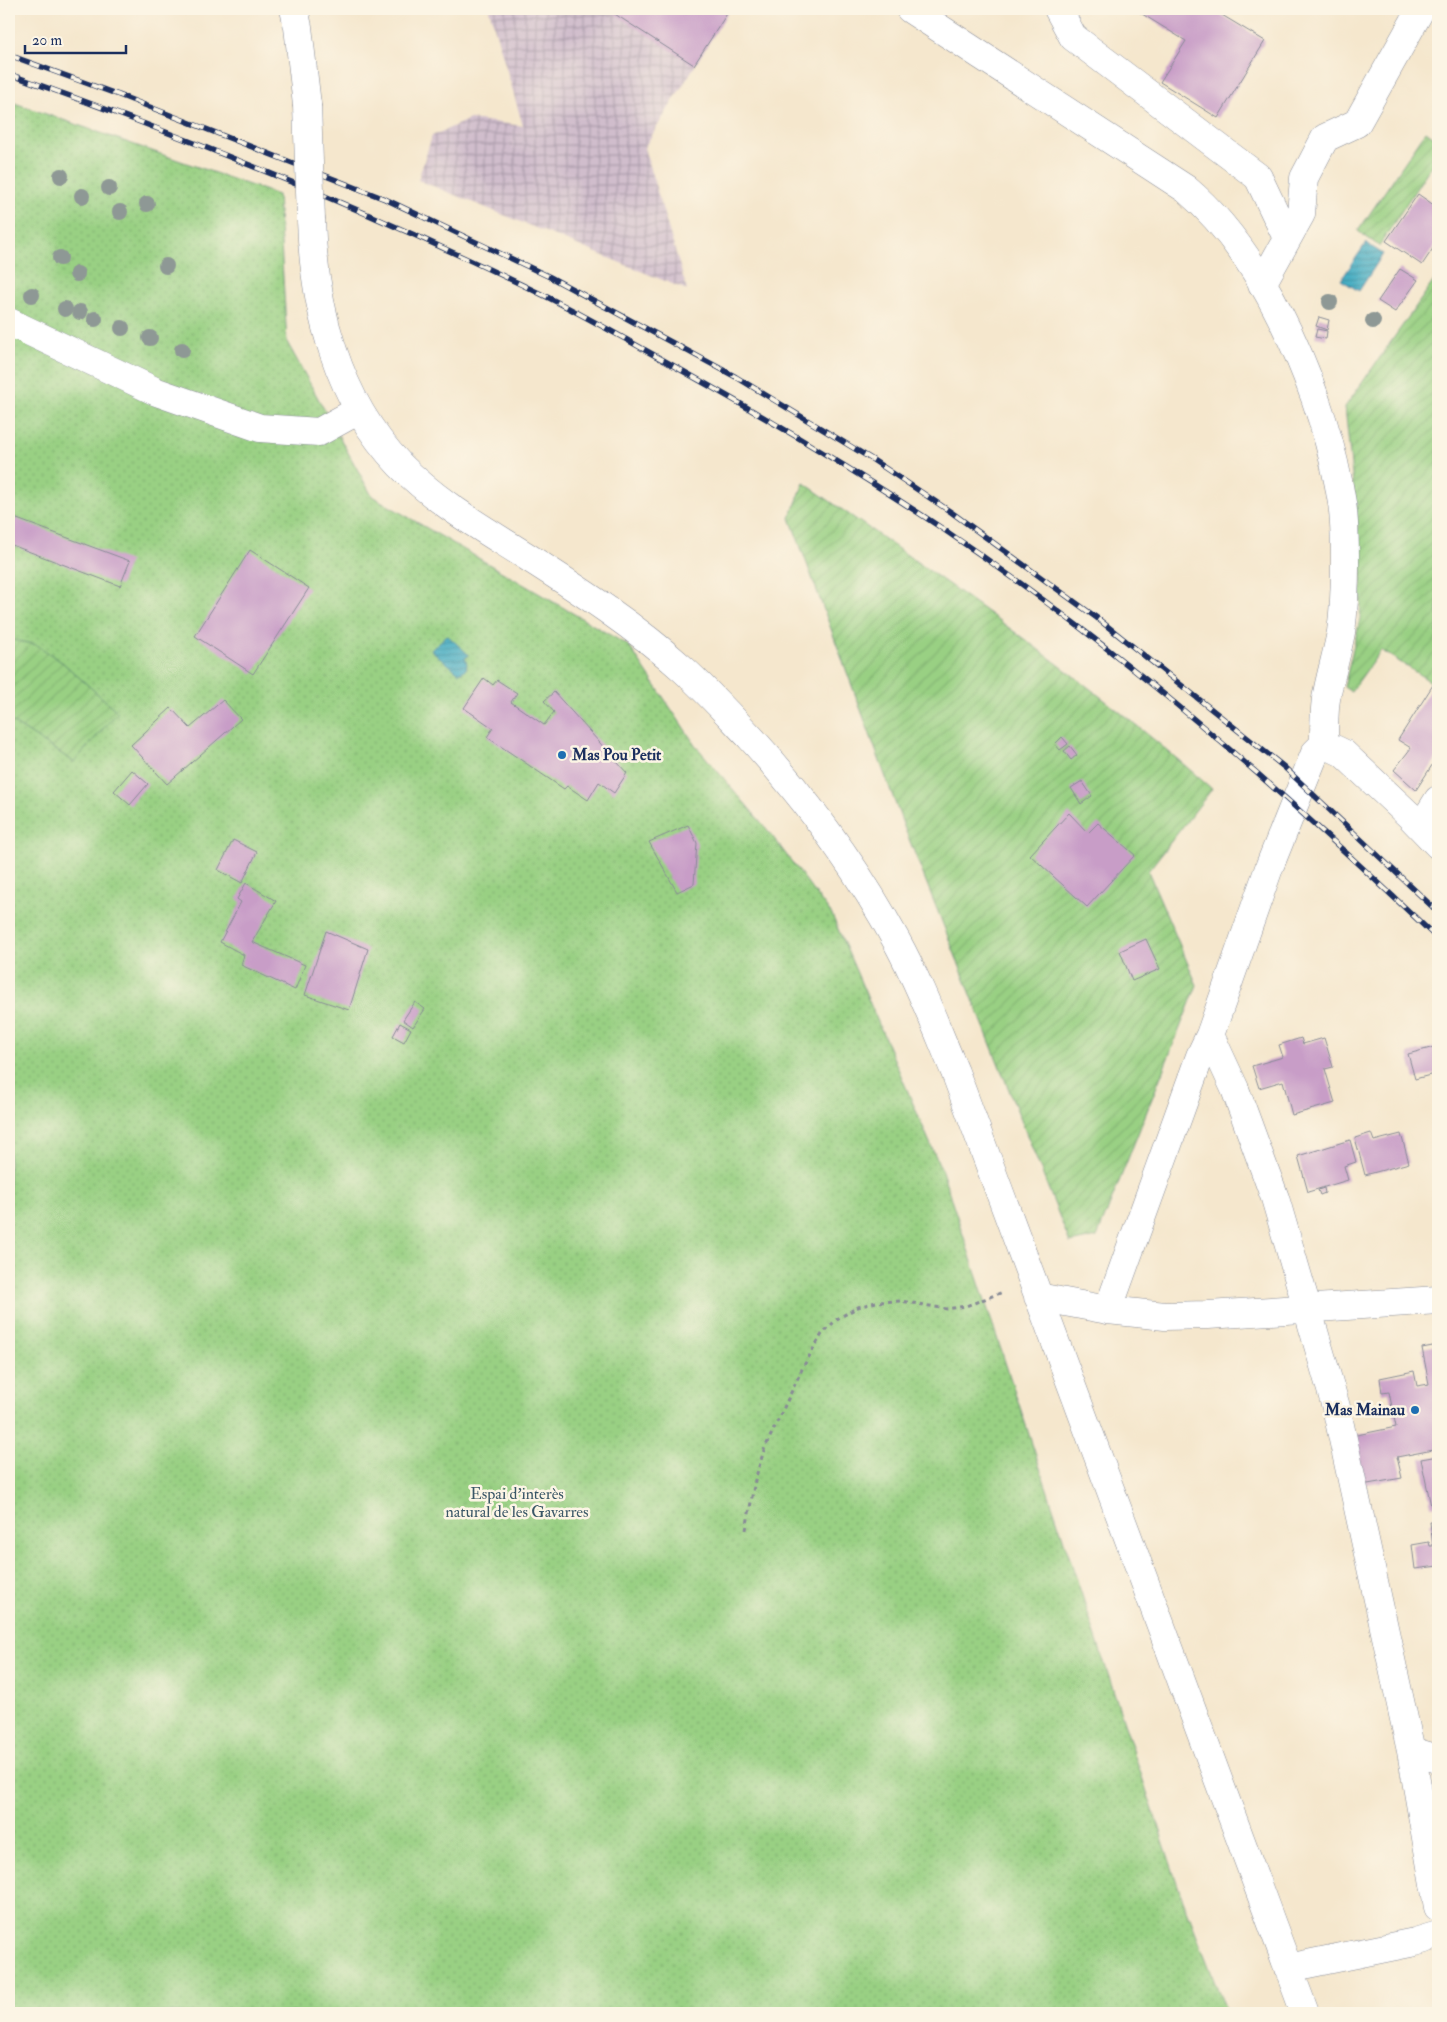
<svg xmlns="http://www.w3.org/2000/svg" width="1447" height="2022" font-family="'IM FELL Double Pica',serif">
<defs>
<pattern id="industrial-grid" width="8" height="8" patternUnits="userSpaceOnUse" patternTransform="scale(1.25)"><rect width="8" height="8" fill="#d0bdcc"/><path d="M0 4h8M4 0v8" fill="none" stroke="#a89aa9"/></pattern>
<pattern id="park-dots" width="8" height="8" patternUnits="userSpaceOnUse" patternTransform="scale(1.25)"><rect width="8" height="8" fill="#99d083"/><path d="M2 2h.1M6 6h.1" fill="none" stroke="#83b374" stroke-width="1.8" stroke-linecap="round"/></pattern>
<pattern id="garden-furrows" width="10" height="10" patternUnits="userSpaceOnUse" patternTransform="scale(1.25)"><rect width="10" height="10" fill="#99d083"/><path d="M-1 1l2-2M0 10L10 0M9 11l2-2" fill="none" stroke="#83b374"/></pattern>
<pattern id="water-rules" width="6" height="5" patternUnits="userSpaceOnUse" patternTransform="scale(1.25)"><rect width="6" height="5" fill="#43acc2"/><path d="M0 2.5h6" fill="none" stroke="#378ca1"/></pattern>
</defs>
<rect width="100%" height="100%" fill="#fcf5e5"/>
<filter id="ink" filterUnits="userSpaceOnUse"><feTurbulence type="fractalNoise" baseFrequency=".02" numOctaves="2"/><feDisplacementMap in="SourceGraphic" scale="10" xChannelSelector="R" yChannelSelector="G"/><feConvolveMatrix kernelMatrix="1 2 1 2 8 2 1 2 1" color-interpolation-filters="sRGB"/></filter>
<filter id="wash" filterUnits="userSpaceOnUse"><feTurbulence type="fractalNoise" baseFrequency=".0096" numOctaves="4" result="noise"/><feDisplacementMap in="SourceGraphic" scale="20" xChannelSelector="R" yChannelSelector="G"/><feGaussianBlur stdDeviation="1.12" result="paint"/><feColorMatrix in="noise" values="0 0 0 0 0 0 0 0 0 0 0 0 0 0 0 0 0 1.4 0 .05"/><feComposite in="paint" operator="in"/></filter>
<g filter="url(#wash)">
<rect width="100%" height="100%" fill="#f5e7cd"/>
<!-- industrial -->
<path fill="url(#industrial-grid)" d="M 489,9 L 730,9 L 644,148 L 687,290 L 418,180 L 432,136 L 470,119 L 523,126 Z"/>
<!-- park -->
<path fill="url(#park-dots)" stroke="#5a8070" d="M 9,101 L 278,195 L 287,342 L 372,496 L 629,646 L 696,746 L 766,828 L 832,915 L 942,1171 L 1180,1892 L 1227,2013 L 9,2013 Z"/>
<!-- garden -->
<path fill="url(#garden-furrows)" stroke="#5a8070" d="M 1426,131 L 1438,140 L 1438,155 L 1379,246 L 1358,231 Z
M 1438,275 L 1438,629 L 1436,633 L 1438,634 L 1438,670 L 1431,682 L 1381,650 L 1351,692 L 1344,687 L 1360,619 L 1362,572 L 1345,407 Z
M 804,483 C 944,581 1084,676 1212,789 L 1148,871 L 1197,985 L 1097,1237 L 1070,1243 L 903,824 L 790,518 Z
M 9,639 L 37,645 L 63,663 L 118,712 L 74,762 L 9,720 Z"/>
<!-- water -->
<path fill="url(#water-rules)" stroke="#2f6e90" d="M 1366,243 L 1383,254 L 1359,291 L 1341,280 Z
M 447,635 L 469,655 L 465,658 L 467,664 L 466,669 L 459,673 L 431,650 Z"/>
<g id="blocks">
<!-- building -->
<path fill="#c89dc7" d="M 607,9 L 730,9 L 694,65 Z
M 931,9 L 947,9 L 942,16 Z
M 1134,9 L 1212,9 L 1265,41 L 1218,118 L 1160,82 L 1186,41 Z
M 1418,194 L 1438,208 L 1438,241 L 1422,265 L 1386,241 Z
M 1400,269 L 1418,280 L 1395,312 L 1378,301 Z
M 1319,317 L 1329,320 L 1327,330 L 1316,326 Z
M 1317,329 L 1327,331 L 1326,339 L 1315,337 Z
M 9,516 L 130,561 L 120,586 L 9,544 Z
M 250,550 L 309,588 L 253,674 L 195,636 Z
M 1438,677 L 1438,756 L 1416,790 L 1394,770 L 1411,748 L 1398,740 Z
M 484,678 L 493,685 L 497,680 L 517,693 L 511,702 L 544,725 L 554,712 L 544,701 L 554,692 L 627,773 L 614,793 L 599,782 L 588,800 L 567,786 L 564,789 L 487,737 L 493,728 L 464,708 Z
M 223,700 L 241,719 L 167,784 L 131,745 L 171,708 L 190,728 Z
M 1062,737 L 1068,744 L 1060,750 L 1055,744 Z
M 1070,746 L 1077,755 L 1071,760 L 1064,751 Z
M 132,770 L 148,784 L 130,805 L 114,791 Z
M 1082,781 L 1092,796 L 1081,804 L 1071,788 Z
M 1069,813 L 1088,833 L 1098,823 L 1135,855 L 1087,907 L 1030,855 Z
M 688,825 L 697,843 L 694,884 L 677,892 L 649,842 Z
M 233,840 L 257,852 L 242,883 L 218,870 Z
M 246,883 L 276,901 L 252,942 L 305,965 L 295,990 L 241,965 L 244,955 L 220,942 L 241,902 L 237,899 Z
M 326,931 L 368,949 L 349,1010 L 305,995 Z
M 1146,939 L 1160,969 L 1132,981 L 1120,951 Z
M 415,1002 L 425,1009 L 413,1027 L 403,1020 Z
M 400,1023 L 411,1029 L 404,1042 L 393,1036 Z
M 1301,1038 L 1303,1044 L 1324,1038 L 1333,1067 L 1325,1069 L 1335,1103 L 1292,1115 L 1283,1081 L 1259,1088 L 1252,1066 L 1283,1057 L 1279,1045 Z
M 1438,1046 L 1438,1073 L 1415,1079 L 1408,1054 Z
M 1371,1133 L 1374,1141 L 1401,1134 L 1409,1163 L 1365,1175 L 1355,1138 Z
M 1350,1140 L 1356,1162 L 1344,1166 L 1348,1180 L 1308,1192 L 1298,1156 Z
M 1324,1188 L 1325,1193 L 1320,1195 L 1318,1190 Z
M 1438,1345 L 1438,1449 L 1397,1457 L 1402,1478 L 1362,1485 L 1352,1436 L 1396,1427 L 1389,1392 L 1382,1393 L 1380,1378 L 1414,1371 L 1417,1386 L 1429,1384 L 1422,1348 Z
M 1438,1456 L 1438,1505 L 1431,1506 L 1421,1459 Z
M 1430,1522 L 1438,1522 L 1438,1566 L 1415,1569 L 1412,1545 L 1429,1542 L 1430,1546 L 1433,1546 Z"/>
</g>
</g>
<g filter="url(#ink)">
<use href="#blocks" fill-opacity="0" stroke="#888b96" stroke-width="1"/>
<g fill="none" stroke-linecap="round" stroke-linejoin="round">
<defs>
<path id="minor" d="M 294,9 L 298,27 L 307,105
M 910,9 L 1186,189 C 1268,258 1326,400 1342,503 C 1345,523 1345,544 1345,564 C 1345,586 1344,610 1341,632 C 1337,654 1330,676 1326,699 C 1324,713 1324,729 1324,744 L 1315,753 L 1270,865 L 1210,1035 L 1200,1056 L 1108,1310
M 1058,9 L 1073,37 L 1258,177 L 1287,238
M 311,220 C 314,308 337,399 400,465 C 436,502 482,528 526,556 C 581,591 635,626 684,670 C 707,691 728,714 750,737 C 806,799 856,866 896,940 C 919,982 936,1027 955,1072 L 1305,2013
M 1262,284 L 1301,214 L 1304,178 L 1325,138 L 1357,123 L 1421,9
M 9,322 L 157,392 L 260,428 L 319,432 L 359,410
M 1324,744 L 1343,753 L 1409,815 L 1438,845
M 1421,827 L 1438,800
M 1210,1035 L 1235,1089 L 1275,1198 L 1336,1407 L 1411,1751 L 1438,1907
M 1038,1297 L 1108,1310 L 1165,1316 L 1208,1315 L 1438,1300
M 1411,1751 L 1438,1759
M 1288,1968 L 1415,1942 L 1438,1935"/>
</defs>
<!-- minor casing -->
<use href="#minor" stroke="#888b96" stroke-width="29"/>
<!-- path -->
<path stroke="#888b96" stroke-width="3" stroke-dasharray="4 4" stroke-linecap="butt" d="M 746,1530 L 755,1480 L 764,1450 L 803,1367 L 822,1334 L 837,1319 L 858,1307 L 876,1302 L 901,1301 L 947,1309 L 966,1306 L 1003,1292"/>
<!-- minor -->
<use href="#minor" stroke="#fff" stroke-width="28"/>
<defs>
<path id="rail" d="M 9,55 L 119,95 L 385,199 L 550,277 L 736,377 L 870,458 L 951,512 L 1097,618 L 1284,767 L 1438,912
M 9,74 C 190,138 368,210 541,294 C 576,311 611,331 645,350 C 747,406 847,465 943,529 C 1121,649 1283,791 1438,939"/>
</defs>
<!-- rail casing -->
<use href="#rail" stroke="#1b2f5e" stroke-width="5.5"/>
<!-- rail -->
<use href="#rail" stroke="#fcf5e5" stroke-width="4" stroke-dasharray="11" stroke-linecap="butt"/>
<defs>
<path id="minor-bridge" d="M 307,105 L 311,220"/>
</defs>
<!-- minor-bridge casing -->
<use href="#minor-bridge" stroke="#888b96" stroke-width="29" stroke-linecap="butt"/>
<!-- minor-bridge -->
<use href="#minor-bridge" stroke="#fff" stroke-width="28"/>
</g>
<!-- trees -->
<g fill="#8e9895">
<circle cx="61" cy="176" r="8"/>
<circle cx="109" cy="188" r="8"/>
<circle cx="82" cy="196" r="8"/>
<circle cx="147" cy="204" r="8"/>
<circle cx="120" cy="212" r="8"/>
<circle cx="60" cy="258" r="8"/>
<circle cx="166" cy="266" r="8"/>
<circle cx="77" cy="274" r="8"/>
<circle cx="32" cy="295" r="8"/>
<circle cx="1330" cy="302" r="8"/>
<circle cx="65" cy="309" r="8"/>
<circle cx="80" cy="312" r="8"/>
<circle cx="95" cy="319" r="8"/>
<circle cx="1373" cy="321" r="8"/>
<circle cx="122" cy="328" r="8"/>
<circle cx="150" cy="338" r="8"/>
<circle cx="182" cy="350" r="8"/>
</g>
</g>
<!-- markers -->
<g fill="#1f6fb2" stroke="#fcf5e5" stroke-width="2">
<circle cx="562" cy="755" r="5"/>
<circle cx="1415" cy="1410" r="5"/>
</g>
<g text-anchor="middle" dominant-baseline="central" stroke-width="5" stroke-linejoin="round" paint-order="stroke">
<!-- poi labels -->
<g font-size="16" font-weight="bold" fill="#1b2f5e" stroke="#fcf5e5" text-anchor="start">
<text x="572" y="755">Mas Pou Petit</text>
<text x="1405" y="1410" text-anchor="end">Mas Mainau</text>
</g>
<!-- park labels -->
<g font-size="16" fill="#3a5767" stroke="#fcf5e5">
<text x="517" y="1494">Espai d'interès<tspan x="517" dy="18">natural de les Gavarres</tspan></text>
</g>
</g>
<!-- margin -->
<rect width="1447" height="2022" fill="none" stroke="#fcf5e5" stroke-width="30"/>
<!-- scale -->
<path d="M25 45v8h101v-8" fill="none" stroke="#1b2f5e" stroke-width="2.5"/>
<text x="32" y="45" font-size="15" fill="#1b2f5e" stroke="#fcf5e5" stroke-width="4" paint-order="stroke">20 m</text>
</svg>
